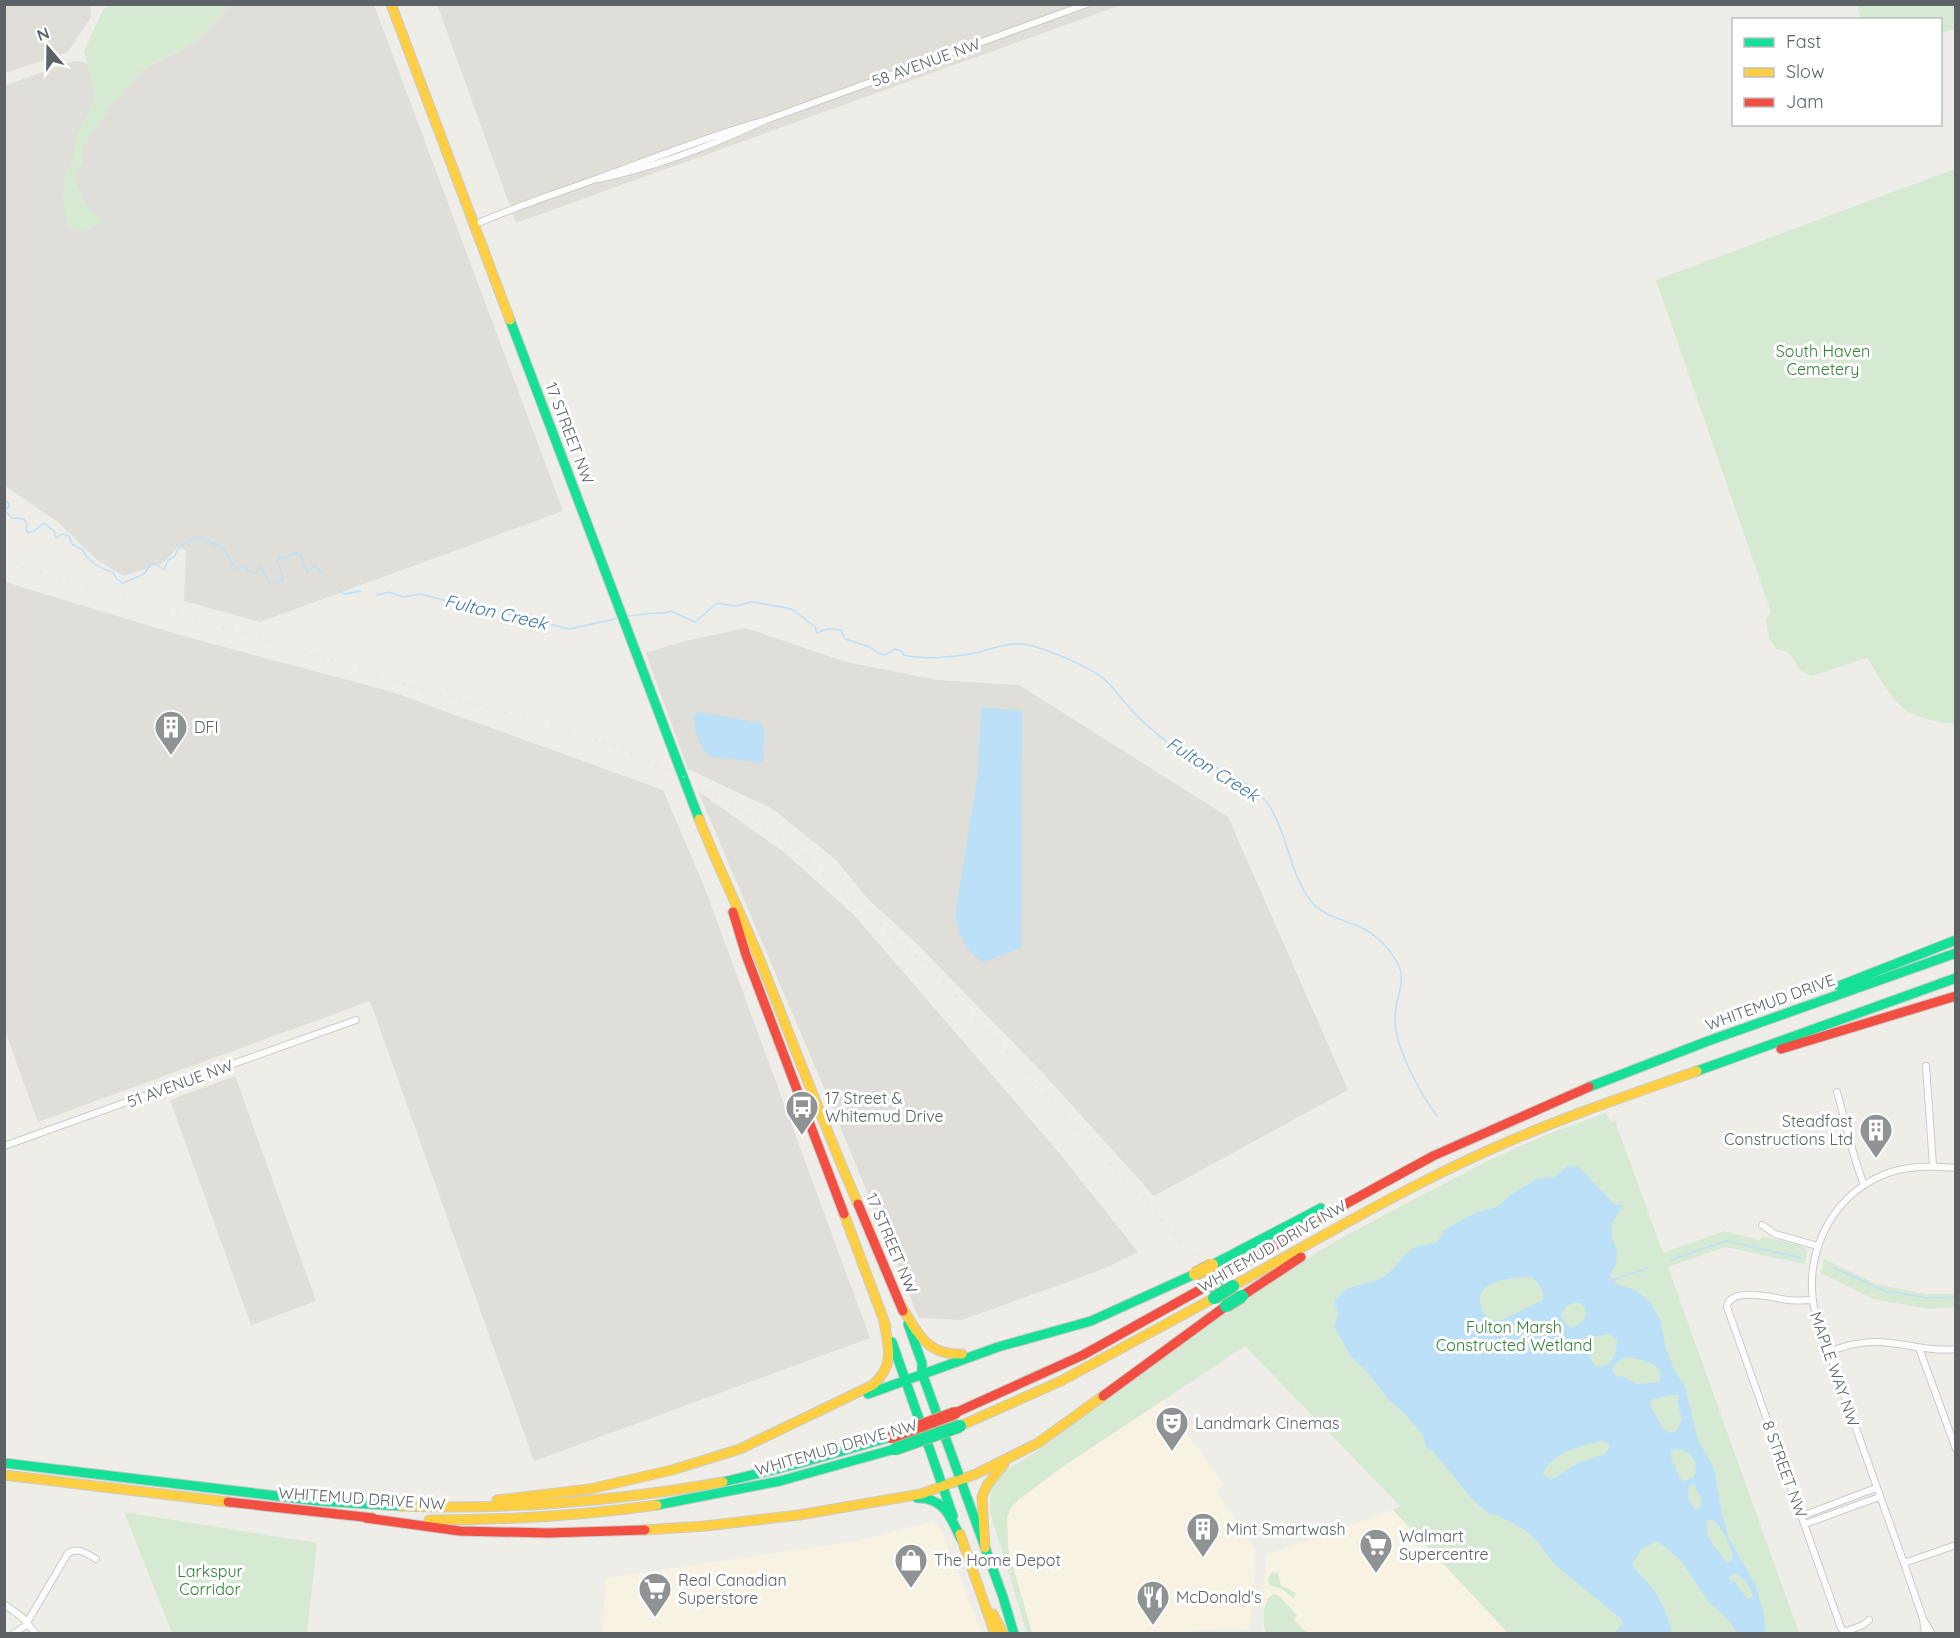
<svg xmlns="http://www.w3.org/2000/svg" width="1960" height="1638" font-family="Quicksand,sans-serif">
<rect width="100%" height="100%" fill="#eeede8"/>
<!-- commercial -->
<path fill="#f7f2e2" d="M 1164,1400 L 1224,1485 L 1217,1492 L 1255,1550 L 1256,1559 L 1250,1626 L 1247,1629 L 1222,1628 L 1168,1634 L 1032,1633 L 1008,1549 L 1007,1518 L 1011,1508 L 1018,1500 L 1065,1465 Z
M 1393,1510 L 1508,1633 L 1266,1634 L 1263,1628 L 1266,1555 Z
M 933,1521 L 940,1529 L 949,1549 L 982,1633 L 603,1633 L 606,1578 L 857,1541 Z"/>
<!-- industrial -->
<path fill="#dfded9" d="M 437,4 L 1121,5 L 516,223 Z
M 4,5 L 90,5 L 91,17 L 68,52 L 5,73 Z
M 230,5 L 374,5 L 563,511 L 260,622 L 184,601 L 186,551 L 179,546 L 163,563 L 124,576 L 97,560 L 58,522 L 5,486 L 4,86 L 74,61 L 144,69 L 189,46 L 201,36 Z
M 5,582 L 183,636 L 392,692 L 663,790 L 704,886 L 870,1338 L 534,1461 L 370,1001 L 38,1122 L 5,1031 Z
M 746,628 L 846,662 L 937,680 L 1019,685 L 1228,817 L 1348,1090 L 1154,1196 L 1040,1070 L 914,941 L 868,899 L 836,860 L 773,809 L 688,769 L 646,653 L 681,642 Z
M 698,791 L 785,853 L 854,915 L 1055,1148 L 1138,1252 L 1106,1268 L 962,1320 L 919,1318 L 833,1109 Z
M 235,1076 L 316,1301 L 251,1325 L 170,1100 Z"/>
<!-- green -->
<path fill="#d6ead3" d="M 110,5 L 230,5 L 201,36 L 189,46 L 143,69 L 108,111 L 82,149 L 83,163 L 74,177 L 86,205 L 104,222 L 84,232 L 68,227 L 63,199 L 65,175 L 73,157 L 76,137 L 95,99 L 84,51 L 103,10 Z
M 1857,5 L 1955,5 L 1955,29 L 1941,33 L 1940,20 L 1861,19 Z
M 1955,169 L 1956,169 L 1955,724 C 1940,722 1922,720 1909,712 C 1890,700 1879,675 1867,658 L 1811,676 L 1801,671 L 1789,653 L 1776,649 L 1769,638 L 1766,619 L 1771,612 L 1656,280 Z
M 1606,1113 L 1611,1122 L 1615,1121 L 1663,1253 L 1724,1231 L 1759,1240 L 1763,1237 L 1800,1245 L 1807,1251 L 1805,1264 L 1725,1247 L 1668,1267 L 1799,1633 L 1508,1633 L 1393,1510 L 1400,1506 L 1245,1346 L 1065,1465 L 1018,1500 L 1011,1508 L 1007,1518 L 1008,1549 L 1032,1633 L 1027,1633 L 990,1512 L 991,1491 L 988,1490 L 1001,1473 L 1036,1452 L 1137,1376 L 1258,1290 L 1341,1238 L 1489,1160 L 1548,1134 Z
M 1824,1259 L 1876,1284 L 1925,1294 L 1955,1294 L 1955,1307 L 1929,1309 L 1873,1299 L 1821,1273 Z
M 124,1512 L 317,1543 L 307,1633 L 172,1633 Z
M 1272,1572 L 1278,1573 L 1281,1585 L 1297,1594 L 1293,1598 L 1282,1589 L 1269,1585 L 1268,1578 Z
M 1274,1594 L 1279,1596 L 1297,1615 L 1294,1620 L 1307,1633 L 1266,1633 C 1262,1623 1262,1598 1274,1594 Z"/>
<!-- water -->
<path fill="#bce0f8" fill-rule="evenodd" d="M 981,707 L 1022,711 L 1021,948 L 983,962 C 966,952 960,935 955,917 L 978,771 Z
M 699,712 L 761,723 L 764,729 L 763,763 L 709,756 C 699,744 693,730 694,714 Z
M 1568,1166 L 1579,1167 L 1614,1204 L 1624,1205 L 1613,1221 L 1611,1235 L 1617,1252 L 1616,1264 L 1610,1276 L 1616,1284 L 1635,1290 L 1649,1301 L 1660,1319 L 1666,1349 L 1675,1371 L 1685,1387 L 1698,1440 L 1714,1469 L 1722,1514 L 1729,1538 L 1756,1586 L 1763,1610 L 1766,1633 L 1736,1633 L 1730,1622 L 1708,1601 L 1682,1562 L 1668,1549 L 1657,1541 L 1641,1549 L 1633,1563 C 1635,1573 1644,1577 1650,1585 C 1661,1599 1668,1616 1672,1633 L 1614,1633 L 1623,1623 L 1620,1618 L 1554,1564 L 1539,1543 L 1525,1530 L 1497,1515 L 1489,1514 L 1472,1499 L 1432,1450 L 1427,1449 L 1423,1435 L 1404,1413 L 1389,1400 L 1368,1373 L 1350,1355 L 1334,1326 L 1339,1314 L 1334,1303 C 1349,1279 1367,1288 1383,1277 C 1395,1270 1400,1259 1410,1250 C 1416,1245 1429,1245 1437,1242 L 1444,1230 L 1477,1212 L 1497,1207 L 1513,1193 L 1537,1179 L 1554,1177 ZM 1531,1277 C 1540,1283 1543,1290 1543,1300 L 1502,1320 L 1491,1320 C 1484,1314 1480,1309 1480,1300 C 1479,1279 1516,1278 1531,1277 ZM 1574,1303 L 1581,1303 C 1590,1314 1584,1322 1573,1327 L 1566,1325 L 1561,1315 L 1566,1306 ZM 1610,1334 L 1617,1340 C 1616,1354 1613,1369 1595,1366 L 1582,1344 L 1583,1338 ZM 1627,1357 C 1641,1360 1667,1362 1659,1382 L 1637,1384 L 1622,1376 L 1617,1377 L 1612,1370 C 1615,1363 1619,1360 1627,1357 ZM 1669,1395 L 1678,1395 L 1679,1398 L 1677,1401 L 1682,1419 L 1676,1431 L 1671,1433 L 1664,1430 L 1650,1405 L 1651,1400 ZM 1602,1441 L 1608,1443 L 1610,1447 L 1605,1454 L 1578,1463 L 1551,1480 L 1543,1474 C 1551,1453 1582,1445 1602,1441 ZM 1676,1449 C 1691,1449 1700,1463 1694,1477 L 1684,1481 L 1680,1478 L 1670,1455 L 1672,1451 ZM 1694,1484 L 1702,1501 L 1700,1508 L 1695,1509 L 1688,1498 L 1689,1486 ZM 1712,1520 C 1721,1525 1733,1548 1733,1559 L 1728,1562 L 1725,1561 C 1719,1549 1701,1536 1708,1521 ZM 1735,1573 L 1746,1581 L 1753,1594 L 1751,1598 L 1747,1599 L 1736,1583 L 1730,1580 L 1730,1576 Z"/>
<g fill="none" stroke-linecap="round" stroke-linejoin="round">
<!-- stream -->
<path stroke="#bce0f8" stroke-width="1.5" d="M 4,499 L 9,504 L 9,507 L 5,509
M 4,510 L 12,518 L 24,519 L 27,524 L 26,529 L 28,533 L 34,531 L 44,523 L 54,531 L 56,538 L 62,534 L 69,536 L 72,544 L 83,550 C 86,560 102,570 113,572 L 117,579 L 123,583 L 144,574 L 151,564 L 156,564 L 164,570 L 168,560 L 175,556 C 176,546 197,535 206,540 C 213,543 216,546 224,548 L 235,568 L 245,567 L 250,572 L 256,573 L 261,567 L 269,582 L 283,580 L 282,572 L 277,561 L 280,557 L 286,557 L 295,553 L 301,555 L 307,572 L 315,566 L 324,574
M 340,591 L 344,594 L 361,591
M 377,595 L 389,592 L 403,597 L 421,594 L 479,610 L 496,611 L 569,629 L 615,619
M 628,616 C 634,616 638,615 644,614 C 653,612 662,615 671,611 L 695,622 L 717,603 L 735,606 L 752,602 L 792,609 L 815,627 L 817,633 L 827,629 L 841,630 L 845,639 L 870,647 L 878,653 L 885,655 L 895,649 L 901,651 L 904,655 C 924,660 955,657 976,653 C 995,648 1013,640 1033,646 C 1053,652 1082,664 1099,675 C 1111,683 1118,695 1127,705 C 1139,719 1153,731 1167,742 C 1199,765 1247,772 1270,807 C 1288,835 1290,877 1312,902 C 1324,917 1343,919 1360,927 C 1376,934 1389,948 1398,964 C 1407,981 1395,999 1395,1017 C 1394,1046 1420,1093 1437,1116
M 1671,1260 L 1726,1241 L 1802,1258
M 1832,1267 L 1885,1291 L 1929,1298 L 1956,1297
M 1613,1280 L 1648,1268"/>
<defs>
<path id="street" d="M 766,120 L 1087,4
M 474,225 C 514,207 555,194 596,179 C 653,159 707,136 766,120 C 711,146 657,167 598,179
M 1926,1066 L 1933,1166
M 1837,1092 C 1846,1123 1852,1155 1864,1185
M 4,1146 L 356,1020
M 1762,1225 L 1775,1234 L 1818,1246
M 1813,1300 C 1804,1300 1796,1301 1788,1300 C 1774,1298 1730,1286 1727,1307 L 1841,1628 L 1845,1632 L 1863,1625 L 1869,1620
M 1919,1348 L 1956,1449
M 1828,1352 C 1845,1346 1861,1341 1879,1342 C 1905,1343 1929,1352 1956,1349
M 1802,1516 L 1876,1488
M 1805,1524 L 1879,1497
M 1904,1563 L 1956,1545
M 4,1604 L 23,1618 L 36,1634
M 1923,1619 L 1932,1634
M 13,1634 L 25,1626 L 68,1553 C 79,1547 86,1553 96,1559
M 1925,1634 L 1923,1619 L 1906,1569 L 1816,1316 C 1801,1260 1828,1198 1883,1175 C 1906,1165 1931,1166 1956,1168"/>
<path id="fast" d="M 510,320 L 699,819
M 1839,986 L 1956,940
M 1697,1071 L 1956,978
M 1589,1087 L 1708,1041 L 1956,953
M 1212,1265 L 1321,1208
M 908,1324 L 922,1363 L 922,1373 L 1003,1597 L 1014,1634
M 892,1342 L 953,1516
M 868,1394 L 998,1347 L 1091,1321 L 1195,1274
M 4,1463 L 319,1501 L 401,1506
M 723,1482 L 797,1464 L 891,1437
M 917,1498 C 944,1497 951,1518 961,1539
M 657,1505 L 780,1481 L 895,1449"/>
<path id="slow" d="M 391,4 L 510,320
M 699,819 C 717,864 738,908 757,953 C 791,1037 822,1121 858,1204
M 844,1214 L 886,1326
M 1233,1286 C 1320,1238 1405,1187 1496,1147 C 1561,1118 1629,1095 1697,1071
M 902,1307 C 917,1333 928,1356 962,1354
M 960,1426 L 1061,1381 L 1214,1298
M 4,1475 L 228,1502
M 497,1500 L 590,1489 L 672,1470 L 740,1449 L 873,1385 C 895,1364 889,1349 884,1322
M 401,1506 C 508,1510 617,1501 723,1482
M 429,1520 C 506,1520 581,1516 657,1505
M 645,1530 L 705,1526 L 799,1515 L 921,1494 L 976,1474 L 1038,1443 L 1103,1396
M 960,1534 L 995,1634
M 985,1548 L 982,1497 L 987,1485 L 1004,1464
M 993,1614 L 1003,1634"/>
<path id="jam" d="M 733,912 L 746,955 L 844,1214
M 1781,1049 L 1956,996
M 858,1204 L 903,1311
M 1223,1276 L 1342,1206 L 1433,1156 L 1589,1087
M 1242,1296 L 1301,1257
M 1103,1396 L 1226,1306
M 955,1413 L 1083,1355 L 1205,1287
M 228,1502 L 373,1518
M 366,1518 L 460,1531 L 548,1533 L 645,1530"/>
</defs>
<!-- street casing -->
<use href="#street" stroke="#cbcbca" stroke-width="8"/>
<!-- fast casing -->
<use href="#fast" stroke="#c9cac9" stroke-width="11"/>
<!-- slow casing -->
<use href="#slow" stroke="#c9cac9" stroke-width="11"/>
<!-- jam casing -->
<use href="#jam" stroke="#c9cac9" stroke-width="11"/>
<!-- street -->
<use href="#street" stroke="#fcfcfc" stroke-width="6"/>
<!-- fast -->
<use href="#fast" stroke="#16e098" stroke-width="9"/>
<!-- slow -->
<use href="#slow" stroke="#ffcf43" stroke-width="9"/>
<!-- jam -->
<use href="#jam" stroke="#f24e42" stroke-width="9"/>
<!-- rail -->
<path stroke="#e3e4e3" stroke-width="1.5" stroke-dasharray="1.5 8" stroke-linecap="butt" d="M 4,562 L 267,640 L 437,694 L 579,733 L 615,746 L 682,776 L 747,813 L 805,857 L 930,968 L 1543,1634
M 267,764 C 294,754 323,744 350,734 C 387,721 416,701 457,706"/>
<defs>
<path id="fast-bridge" d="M 1205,1287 L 1223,1276
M 1214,1298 L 1233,1286
M 1226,1306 L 1242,1296
M 895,1449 L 960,1426"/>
<path id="slow-bridge" d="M 1195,1274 L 1212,1265"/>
<path id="jam-bridge" d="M 891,1437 L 955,1413"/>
</defs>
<!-- fast-bridge casing -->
<use href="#fast-bridge" stroke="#c6b794" stroke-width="14" stroke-linecap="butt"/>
<!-- slow-bridge casing -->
<use href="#slow-bridge" stroke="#c6b794" stroke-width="14" stroke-linecap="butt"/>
<!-- jam-bridge casing -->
<use href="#jam-bridge" stroke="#c6b794" stroke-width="14" stroke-linecap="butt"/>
<!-- fast-bridge -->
<use href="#fast-bridge" stroke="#16e098" stroke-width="12"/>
<!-- slow-bridge -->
<use href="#slow-bridge" stroke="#ffcf43" stroke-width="12"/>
<!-- jam-bridge -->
<use href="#jam-bridge" stroke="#f24e42" stroke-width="12"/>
</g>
<!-- icons -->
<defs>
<symbol id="building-pin" viewBox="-11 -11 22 30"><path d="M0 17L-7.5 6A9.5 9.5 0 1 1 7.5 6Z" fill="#909394" stroke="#fff"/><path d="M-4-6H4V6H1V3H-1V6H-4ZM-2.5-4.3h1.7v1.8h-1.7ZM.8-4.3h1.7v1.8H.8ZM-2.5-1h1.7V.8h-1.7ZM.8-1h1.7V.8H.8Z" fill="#fff"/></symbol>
<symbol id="bus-pin" viewBox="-11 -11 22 30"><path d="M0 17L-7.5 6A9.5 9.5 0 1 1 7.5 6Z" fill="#909394" stroke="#fff"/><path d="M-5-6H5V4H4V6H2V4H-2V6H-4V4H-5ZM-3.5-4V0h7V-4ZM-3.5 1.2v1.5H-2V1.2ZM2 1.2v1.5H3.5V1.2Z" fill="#fff"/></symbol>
<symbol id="theatre-pin" viewBox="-11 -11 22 30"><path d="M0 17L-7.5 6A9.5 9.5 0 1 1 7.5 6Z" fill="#909394" stroke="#fff"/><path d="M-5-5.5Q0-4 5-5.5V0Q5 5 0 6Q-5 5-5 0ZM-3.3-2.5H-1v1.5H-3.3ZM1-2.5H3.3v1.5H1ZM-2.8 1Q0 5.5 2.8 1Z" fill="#fff"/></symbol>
<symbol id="supermarket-pin" viewBox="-11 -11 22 30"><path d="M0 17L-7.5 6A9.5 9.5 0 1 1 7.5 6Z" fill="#909394" stroke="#fff"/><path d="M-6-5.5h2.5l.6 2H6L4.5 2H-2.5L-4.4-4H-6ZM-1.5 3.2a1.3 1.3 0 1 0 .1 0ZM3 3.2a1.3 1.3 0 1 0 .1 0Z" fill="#fff"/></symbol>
<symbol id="shop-pin" viewBox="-11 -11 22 30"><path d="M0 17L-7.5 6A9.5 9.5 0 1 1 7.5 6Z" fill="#909394" stroke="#fff"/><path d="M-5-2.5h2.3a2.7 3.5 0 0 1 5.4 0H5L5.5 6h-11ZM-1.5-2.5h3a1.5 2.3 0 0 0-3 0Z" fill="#fff"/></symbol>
<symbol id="restaurant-pin" viewBox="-11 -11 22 30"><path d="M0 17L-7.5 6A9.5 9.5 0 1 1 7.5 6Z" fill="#909394" stroke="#fff"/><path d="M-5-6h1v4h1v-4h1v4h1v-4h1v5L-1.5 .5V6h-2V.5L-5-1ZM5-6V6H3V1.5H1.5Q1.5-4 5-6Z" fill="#fff"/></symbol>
</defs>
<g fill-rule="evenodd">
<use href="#building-pin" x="152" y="708" width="38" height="52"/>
<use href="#bus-pin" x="783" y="1088" width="38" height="52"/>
<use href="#building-pin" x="1857" y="1111" width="38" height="52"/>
<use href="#theatre-pin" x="1153" y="1404" width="38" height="52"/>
<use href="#building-pin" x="1184" y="1510" width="38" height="52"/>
<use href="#supermarket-pin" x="1357" y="1526" width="38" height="52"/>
<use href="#shop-pin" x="892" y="1541" width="38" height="52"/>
<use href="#supermarket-pin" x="636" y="1570" width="38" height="52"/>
<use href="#restaurant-pin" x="1134" y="1578" width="38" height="52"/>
</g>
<g text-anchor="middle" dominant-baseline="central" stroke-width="6" stroke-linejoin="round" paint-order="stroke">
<!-- street labels -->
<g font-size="16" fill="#5d6267" stroke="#fff">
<text transform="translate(926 62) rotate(-20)">58 AVENUE NW</text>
<text transform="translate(570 433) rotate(69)">17 STREET NW</text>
<text transform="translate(1770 1002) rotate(-20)">WHITEMUD DRIVE</text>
<text transform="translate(180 1083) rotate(-20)">51 AVENUE NW</text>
<text transform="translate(892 1243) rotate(67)">17 STREET NW</text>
<text transform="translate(1272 1246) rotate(-30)">WHITEMUD DRIVE NW</text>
<text transform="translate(1835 1369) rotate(71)">MAPLE WAY NW</text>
<text transform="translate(836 1447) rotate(-16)">WHITEMUD DRIVE NW</text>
<text transform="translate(1785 1469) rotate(70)">8 STREET NW</text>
<text transform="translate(362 1498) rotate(4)">WHITEMUD DRIVE NW</text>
</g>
<!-- park labels -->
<g font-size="16" fill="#328234" stroke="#fff">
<text x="1823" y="351">South Haven<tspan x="1823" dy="18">Cemetery</tspan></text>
<text x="1514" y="1327">Fulton Marsh<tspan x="1514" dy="18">Constructed Wetland</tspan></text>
<text x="210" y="1571">Larkspur<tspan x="210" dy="18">Corridor</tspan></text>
</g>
<!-- poi labels -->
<g font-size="16" fill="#5d6267" stroke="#fff" text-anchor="start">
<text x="194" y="727">DFI</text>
<text x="825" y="1098">17 Street &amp;<tspan x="825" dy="18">Whitemud Drive</tspan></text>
<text x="1853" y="1121" text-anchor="end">Steadfast<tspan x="1853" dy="18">Constructions Ltd</tspan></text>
<text x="1195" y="1423">Landmark Cinemas</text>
<text x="1226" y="1529">Mint Smartwash</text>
<text x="1399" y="1536">Walmart<tspan x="1399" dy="18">Supercentre</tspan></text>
<text x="934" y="1560">The Home Depot</text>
<text x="678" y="1580">Real Canadian<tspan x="678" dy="18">Superstore</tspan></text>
<text x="1176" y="1597">McDonald's</text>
</g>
<!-- water labels -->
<g font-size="18" font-style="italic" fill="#3e75ac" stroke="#fff">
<text transform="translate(496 612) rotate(13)">Fulton Creek</text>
<text transform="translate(1213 769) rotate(32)">Fulton Creek</text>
</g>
</g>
<!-- border -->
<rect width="1960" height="1638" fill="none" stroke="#5d6267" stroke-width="12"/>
<!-- legend -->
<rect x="1732" y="18" width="210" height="108" fill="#ffffff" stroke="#bec0c2" stroke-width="1.5"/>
<rect x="1744" y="38" width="30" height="9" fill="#16e098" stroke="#bec0c2" stroke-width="1.5"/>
<text x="1786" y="48" font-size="18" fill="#5d6267">Fast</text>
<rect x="1744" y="68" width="30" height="9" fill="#ffcf43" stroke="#bec0c2" stroke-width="1.5"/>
<text x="1786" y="78" font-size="18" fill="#5d6267">Slow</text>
<rect x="1744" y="98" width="30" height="9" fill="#f24e42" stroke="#bec0c2" stroke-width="1.5"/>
<text x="1786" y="108" font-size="18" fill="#5d6267">Jam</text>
<!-- north arrow -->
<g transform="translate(48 48) rotate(340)" stroke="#ffffff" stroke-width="4.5" paint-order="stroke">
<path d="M0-4.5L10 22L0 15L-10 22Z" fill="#5d6267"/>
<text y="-9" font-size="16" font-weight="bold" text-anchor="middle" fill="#5d6267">N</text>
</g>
</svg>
